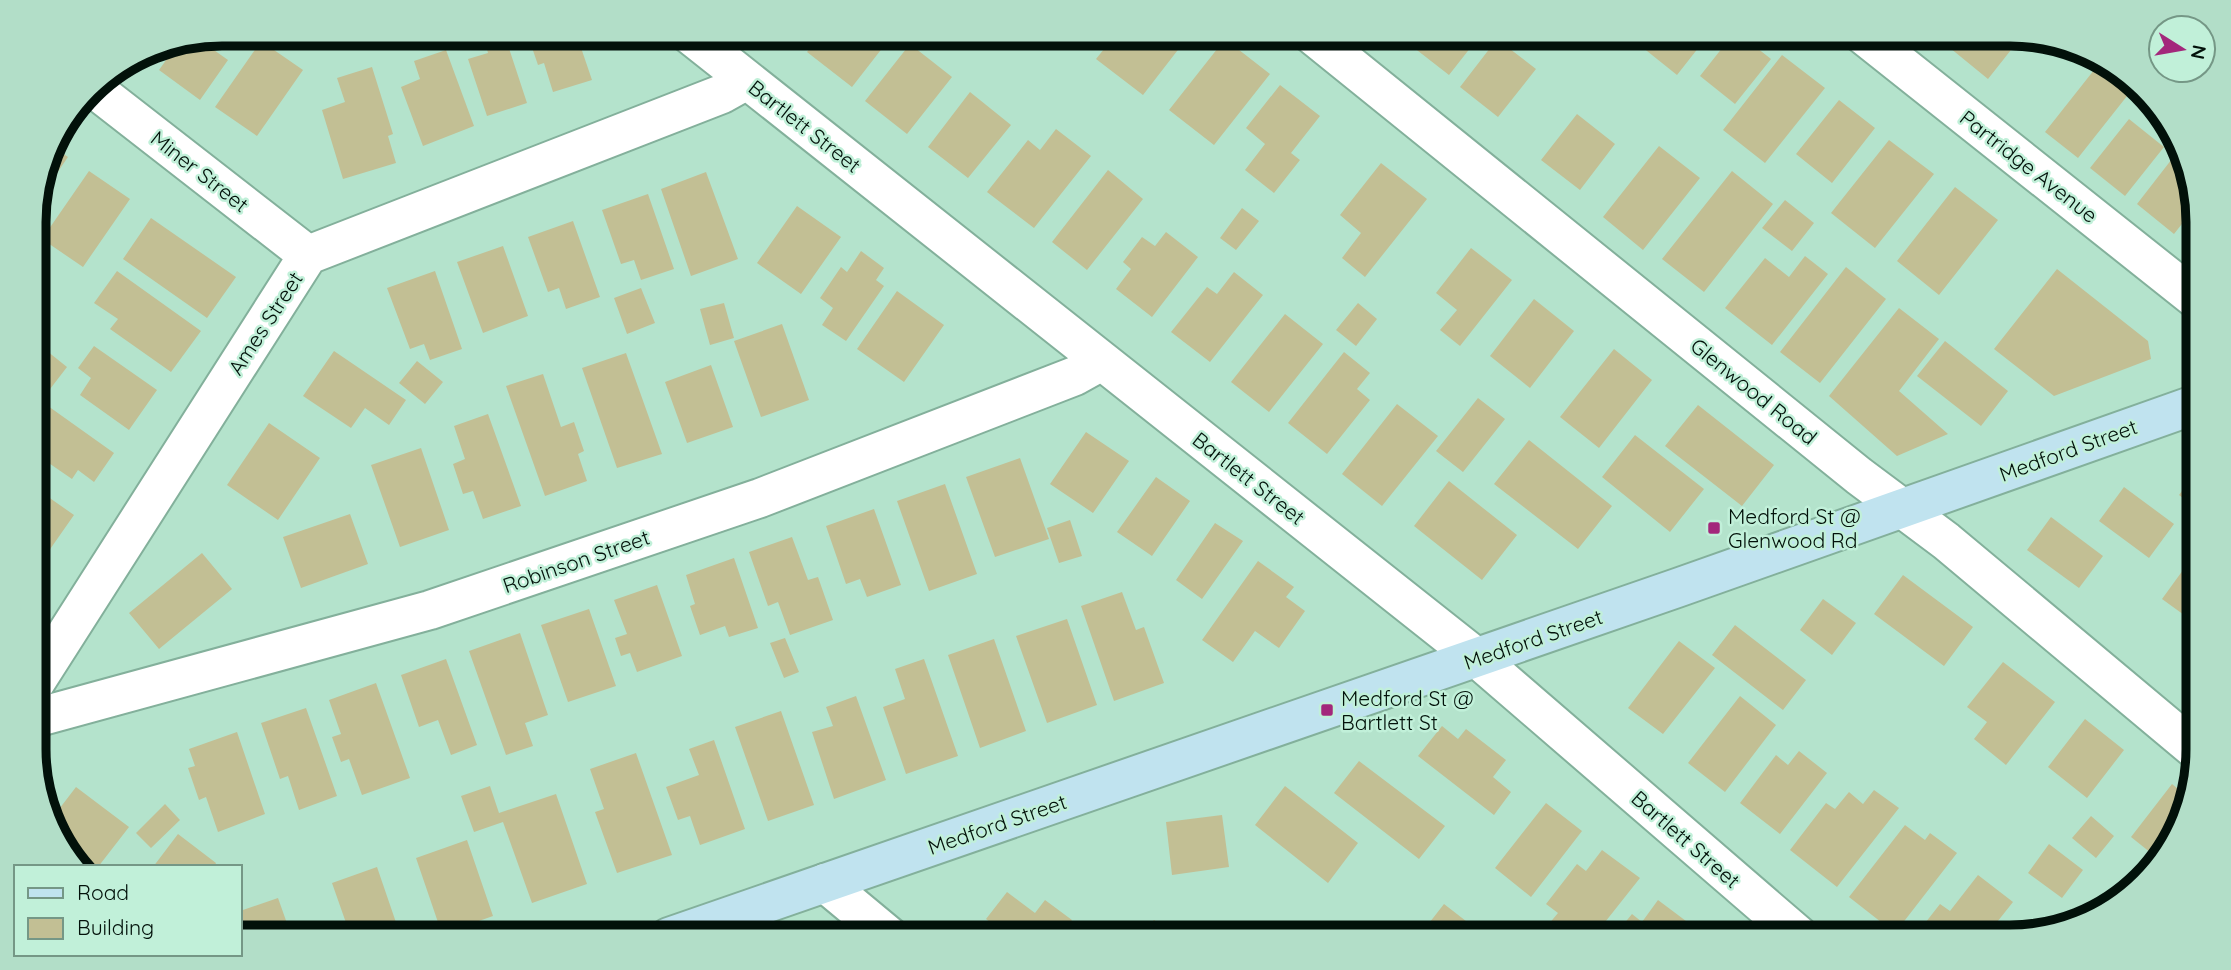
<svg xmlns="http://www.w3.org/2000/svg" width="2231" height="970" font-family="Quicksand,sans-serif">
<rect width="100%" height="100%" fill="#b4e3cc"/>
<!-- building -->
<path fill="#c2bf94" d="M 442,33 L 481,33 L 481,34 L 447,46 Z
M 498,33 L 504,33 L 527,103 L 487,116 L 468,59 L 488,53 L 484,38 Z
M 527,33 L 576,33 L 592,80 L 553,92 L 544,63 L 538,65 Z
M 822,33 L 894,33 L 852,87 L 807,52 Z
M 1117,33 L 1191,33 L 1143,95 L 1096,59 Z
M 1424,33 L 1482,33 L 1449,75 L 1413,47 Z
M 1652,33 L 1710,33 L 1677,75 L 1642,47 Z
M 1734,33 L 1738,33 L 1771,59 L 1735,104 L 1700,76 Z
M 1962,33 L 2010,33 L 2022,36 L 1988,79 L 1950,48 Z
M 197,38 L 228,60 L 200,100 L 159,70 L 179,42 Z
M 1225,39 L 1270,74 L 1214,145 L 1169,110 Z
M 1497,39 L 1536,69 L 1498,117 L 1460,87 Z
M 261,41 L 303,70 L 257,136 L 215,107 Z
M 910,44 L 952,77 L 907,134 L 865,101 Z
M 446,50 L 474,126 L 423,146 L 401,87 L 420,79 L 414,61 Z
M 1782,55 L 1825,88 L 1765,163 L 1723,130 Z
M 2098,65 L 2131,91 L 2078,158 L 2045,132 Z
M 372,67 L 393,134 L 388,136 L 396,163 L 343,179 L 322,110 L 345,102 L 337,78 Z
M 1280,85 L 1320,116 L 1291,153 L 1300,160 L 1274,193 L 1245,170 L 1265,144 L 1246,128 Z
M 970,92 L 1011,125 L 968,178 L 928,147 Z
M 1839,100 L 1875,128 L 1832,183 L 1796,154 Z
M 1577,114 L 1615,144 L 1580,190 L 1541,160 Z
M 2129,119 L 2164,147 L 2125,196 L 2090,168 Z
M 1056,129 L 1091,156 L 1034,228 L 987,192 L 1028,140 L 1040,150 Z
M 1889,140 L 1934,174 L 1875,248 L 1831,213 Z
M 51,145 L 68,157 L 35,205 Z
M 1659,146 L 1700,178 L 1643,250 L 1603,217 Z
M 2175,155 L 2181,160 L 2196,196 L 2196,206 L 2174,234 L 2137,204 Z
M 1381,163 L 1427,199 L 1365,277 L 1342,258 L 1361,233 L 1340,215 Z
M 1108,170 L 1143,199 L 1087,270 L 1052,242 Z
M 89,171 L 130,199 L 83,267 L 42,239 Z
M 1732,171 L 1773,204 L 1704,292 L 1662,259 Z
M 706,172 L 738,259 L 691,276 L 661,189 Z
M 1955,187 L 1998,220 L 1939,295 L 1897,261 Z
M 648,194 L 674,269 L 641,280 L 634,260 L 621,264 L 602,210 Z
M 1785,200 L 1814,223 L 1792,251 L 1762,228 Z
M 797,206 L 841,237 L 801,294 L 757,263 Z
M 1242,208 L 1259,221 L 1236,250 L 1220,238 Z
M 151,218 L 236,277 L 207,318 L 123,259 Z
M 573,221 L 600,297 L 566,309 L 559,288 L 548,292 L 528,237 Z
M 2196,224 L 2196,252 L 2182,241 Z
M 1166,232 L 1198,257 L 1152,317 L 1116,289 L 1131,269 L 1123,262 L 1142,237 L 1155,246 Z
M 503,246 L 528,316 L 483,333 L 457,262 Z
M 1471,248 L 1512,280 L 1460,346 L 1440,330 L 1457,310 L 1436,293 Z
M 861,251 L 884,268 L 876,280 L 884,286 L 846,341 L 822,325 L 833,308 L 820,298 L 841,267 L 847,272 Z
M 1805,256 L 1828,274 L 1772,345 L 1725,308 L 1765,258 L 1789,277 Z
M 1846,267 L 1886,299 L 1820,383 L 1780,352 Z
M 2057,269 L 2148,341 L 2151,359 L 2054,396 L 1994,349 Z
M 117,271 L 201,331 L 171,372 L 110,329 L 118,319 L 94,303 Z
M 435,271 L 462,349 L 430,360 L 424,344 L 410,349 L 387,288 Z
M 1234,272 L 1263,295 L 1210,362 L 1171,332 L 1207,287 L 1217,294 Z
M 641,288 L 655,323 L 627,334 L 614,298 Z
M 897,291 L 944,325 L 904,382 L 857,349 Z
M 1534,299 L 1574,331 L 1530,388 L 1490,356 Z
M 724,303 L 734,338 L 710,345 L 700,309 Z
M 1358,303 L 1377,319 L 1356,346 L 1336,330 Z
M 1899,308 L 1939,339 L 1899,391 L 1948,434 L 1897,456 L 1829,396 Z
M 1285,314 L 1323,344 L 1269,412 L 1231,382 Z
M 782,324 L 809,400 L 761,417 L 734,341 Z
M 1945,341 L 2008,391 L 1981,426 L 1917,376 Z
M 94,346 L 157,390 L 129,430 L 80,395 L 91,378 L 78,368 Z
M 42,347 L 67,367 L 47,393 L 38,385 L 34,390 L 34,357 Z
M 1614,349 L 1652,380 L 1599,448 L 1560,417 Z
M 334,351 L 406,400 L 389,425 L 365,408 L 351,428 L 303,396 Z
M 1344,352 L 1370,373 L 1357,389 L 1370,400 L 1327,454 L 1288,423 Z
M 626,353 L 662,454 L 617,468 L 582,368 Z
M 417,361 L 443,382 L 425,404 L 399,383 Z
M 711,365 L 733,427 L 687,443 L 665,382 Z
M 543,374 L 561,427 L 574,422 L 584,451 L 578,454 L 587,481 L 545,496 L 506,386 Z
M 1478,398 L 1505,419 L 1463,472 L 1436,451 Z
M 1397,404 L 1438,436 L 1382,506 L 1342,474 Z
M 1698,405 L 1774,465 L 1742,506 L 1665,446 Z
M 48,406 L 114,453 L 94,482 L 78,470 L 72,479 L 40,457 L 46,448 L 34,439 L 34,426 Z
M 488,414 L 521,506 L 483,519 L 473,491 L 463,494 L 453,464 L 465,459 L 454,426 Z
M 269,423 L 320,458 L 278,520 L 227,485 Z
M 1086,432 L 1129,461 L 1093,513 L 1050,484 Z
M 1635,435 L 1704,489 L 1670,532 L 1602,477 Z
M 1529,440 L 1612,506 L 1578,549 L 1494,484 Z
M 421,448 L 449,530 L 400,547 L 371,465 Z
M 1020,458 L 1049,539 L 995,557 L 966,477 Z
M 2197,471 L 2197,509 L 2179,495 Z
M 1156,477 L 1190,501 L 1152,556 L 1117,532 Z
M 1449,481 L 1517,535 L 1482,580 L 1414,526 Z
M 945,484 L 977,574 L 929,591 L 897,501 Z
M 34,487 L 74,515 L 46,555 L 34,547 Z
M 2124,487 L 2174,524 L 2149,558 L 2099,521 Z
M 874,509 L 901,585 L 867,597 L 860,579 L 846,584 L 826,526 Z
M 350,514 L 368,564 L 301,588 L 283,537 Z
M 2051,517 L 2103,556 L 2079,588 L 2027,550 Z
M 1070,520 L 1082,556 L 1059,563 L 1047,528 Z
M 1215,523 L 1243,541 L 1202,599 L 1176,580 Z
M 792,537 L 808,580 L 818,577 L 833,620 L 790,635 L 778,602 L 768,606 L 749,552 Z
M 202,553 L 232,589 L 159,649 L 129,613 Z
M 734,558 L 758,628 L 729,637 L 725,626 L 700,635 L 690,606 L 695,604 L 686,575 Z
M 2191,559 L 2197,564 L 2197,612 L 2191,620 L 2162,599 Z
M 1258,561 L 1294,587 L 1286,597 L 1305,611 L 1279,648 L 1255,631 L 1233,662 L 1202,640 Z
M 1903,575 L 1973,627 L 1944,666 L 1874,614 Z
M 657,585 L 682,656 L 637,672 L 630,653 L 621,656 L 615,638 L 627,634 L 614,600 Z
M 1122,592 L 1136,630 L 1144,627 L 1164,683 L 1114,701 L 1081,606 Z
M 1823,599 L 1856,623 L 1832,655 L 1800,630 Z
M 589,609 L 616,686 L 568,702 L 541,625 Z
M 1067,619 L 1097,705 L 1047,723 L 1016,636 Z
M 1735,625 L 1806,680 L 1783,710 L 1712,655 Z
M 520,633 L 548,715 L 525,723 L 533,746 L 506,755 L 469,651 Z
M 785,638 L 799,672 L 784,678 L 770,643 Z
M 994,639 L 1026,731 L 980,748 L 948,655 Z
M 1679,641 L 1715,668 L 1663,734 L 1628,708 Z
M 2197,641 L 2198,674 L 2182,663 Z
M 446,659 L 477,745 L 451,755 L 438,720 L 419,727 L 401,675 Z
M 924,659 L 958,756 L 906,774 L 883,707 L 905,699 L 895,669 Z
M 2003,662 L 2055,702 L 2006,765 L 1974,739 L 1987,722 L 1967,707 Z
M 376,683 L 410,778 L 362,795 L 349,759 L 341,762 L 332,737 L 341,734 L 329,700 Z
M 856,696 L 886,780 L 834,799 L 812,732 L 833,726 L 826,707 Z
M 1740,696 L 1776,725 L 1725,792 L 1688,763 Z
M 306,708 L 337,796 L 299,810 L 288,776 L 280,779 L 261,723 Z
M 781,711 L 814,805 L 768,821 L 735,727 Z
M 2085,719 L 2124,750 L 2087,798 L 2048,767 Z
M 1442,726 L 1458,739 L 1466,729 L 1506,760 L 1493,777 L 1511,792 L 1494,815 L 1418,756 Z
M 237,732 L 265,814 L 218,832 L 206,797 L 199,800 L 188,768 L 195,766 L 189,749 Z
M 714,740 L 745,829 L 700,845 L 690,816 L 678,820 L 666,787 L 699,775 L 689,749 Z
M 1799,751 L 1827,773 L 1780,834 L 1740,803 L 1776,755 L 1788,765 Z
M 636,753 L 672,855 L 617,873 L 595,812 L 604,809 L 590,769 Z
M 1359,761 L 1445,826 L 1419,859 L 1334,793 Z
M 2172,784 L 2188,797 L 2184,820 L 2156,857 L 2131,837 Z
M 490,786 L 499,813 L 556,794 L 587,884 L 532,903 L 503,822 L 474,832 L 461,796 Z
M 1285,786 L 1358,843 L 1328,883 L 1255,825 Z
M 76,787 L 129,827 L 98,867 L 77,867 L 72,863 L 53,817 Z
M 1874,790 L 1899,808 L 1837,887 L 1790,850 L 1826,803 L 1835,809 L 1849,792 L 1863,804 Z
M 1546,803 L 1582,831 L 1531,897 L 1495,868 Z
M 165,804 L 180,820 L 151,848 L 136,833 Z
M 1222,815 L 1229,867 L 1172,875 L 1166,822 Z
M 2091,816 L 2114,836 L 2096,858 L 2072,838 Z
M 1905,825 L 1925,840 L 1930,833 L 1957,853 L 1895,933 L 1849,897 Z
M 178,834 L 216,863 L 214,867 L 153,867 Z
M 467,840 L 493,916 L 442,934 L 416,858 Z
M 2049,844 L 2083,870 L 2062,898 L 2028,873 Z
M 1602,850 L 1640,878 L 1594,936 L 1562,936 L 1548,925 L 1558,913 L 1546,904 L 1577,864 L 1586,871 Z
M 377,867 L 401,937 L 351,937 L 332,883 Z
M 1978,875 L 2013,902 L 1986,936 L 1915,936 L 1940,904 L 1950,911 Z
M 1007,892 L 1035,913 L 1045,900 L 1072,920 L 1059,937 L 1009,937 L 986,919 Z
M 278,898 L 289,929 L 310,922 L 315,937 L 240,937 L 240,911 Z
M 1658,900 L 1694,927 L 1687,936 L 1614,936 L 1632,914 L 1642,922 Z
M 1444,904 L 1484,935 L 1482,936 L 1419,936 Z
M 1154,920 L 1176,937 L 1140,937 Z"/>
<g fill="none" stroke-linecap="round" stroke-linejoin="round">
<defs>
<path id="minor" d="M 688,33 L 1477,658 L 1799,936
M 1310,33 L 1859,476 L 1946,541 L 2197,751
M 1861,33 L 2196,299
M 92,87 L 308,255
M 35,683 L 308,255 L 722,94 L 747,80
M 35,718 L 430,610 L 760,498 L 1075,376 L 1102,361
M 825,883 L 890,937"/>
<path id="secondary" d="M 669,937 L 1677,588 L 2197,404"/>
</defs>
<!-- minor casing -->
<use href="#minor" stroke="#83b09b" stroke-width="42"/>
<!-- secondary casing -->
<use href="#secondary" stroke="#83b09b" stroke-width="42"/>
<!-- minor -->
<use href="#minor" stroke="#fff" stroke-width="38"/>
<!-- secondary -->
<use href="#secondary" stroke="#c0e3ef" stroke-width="38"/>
</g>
<!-- markers -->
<g fill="#a3277b" stroke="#c1f0d9" stroke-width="2.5">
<rect x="1707" y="521" width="14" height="14" rx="3.5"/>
<rect x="1320" y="703" width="14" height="14" rx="3.5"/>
</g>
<g text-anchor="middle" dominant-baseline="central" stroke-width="5" stroke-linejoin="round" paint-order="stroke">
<!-- street labels -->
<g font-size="21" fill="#02110a" stroke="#c1f0d9">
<text transform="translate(805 126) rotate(38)">Bartlett Street</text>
<text transform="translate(2029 166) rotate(38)">Partridge Avenue</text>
<text transform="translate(200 171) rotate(38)">Miner Street</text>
<text transform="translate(265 323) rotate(-57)">Ames Street</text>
<text transform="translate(1754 391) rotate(39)">Glenwood Road</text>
<text transform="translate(2068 450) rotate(-20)">Medford Street</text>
<text transform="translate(1249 478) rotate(38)">Bartlett Street</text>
<text transform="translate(576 561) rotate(-19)">Robinson Street</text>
<text transform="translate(1533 639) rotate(-19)">Medford Street</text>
<text transform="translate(997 824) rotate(-19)">Medford Street</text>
<text transform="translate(1686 839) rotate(41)">Bartlett Street</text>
</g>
<!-- poi labels -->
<g font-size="21" fill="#02110a" stroke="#c1f0d9" text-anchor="start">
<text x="1728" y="516">Medford St @<tspan x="1728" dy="24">Glenwood Rd</tspan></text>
<text x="1341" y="698">Medford St @<tspan x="1341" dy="24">Bartlett St</tspan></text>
</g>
</g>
<!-- crop -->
<path d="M0 0H2231V970H0ZM222 46H2010A176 176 0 0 1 2186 222V749A176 176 0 0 1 2010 925H222A176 176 0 0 1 46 749V222A176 176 0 0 1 222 46Z" fill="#b2dec8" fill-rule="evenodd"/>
<path fill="none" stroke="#02110a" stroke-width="9" d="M222 46H2010A176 176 0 0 1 2186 222V749A176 176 0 0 1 2010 925H222A176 176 0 0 1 46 749V222A176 176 0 0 1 222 46Z"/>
<!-- legend -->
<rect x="14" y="865" width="228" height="91" fill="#c1f0d9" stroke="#759786" stroke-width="2"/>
<rect x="28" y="888" width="35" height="10" fill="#c0e3ef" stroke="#759786" stroke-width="2"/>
<text x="77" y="900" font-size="21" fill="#02110a">Road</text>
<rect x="28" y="918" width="35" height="21" fill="#c2bf94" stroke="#759786" stroke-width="2"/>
<text x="77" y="935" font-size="21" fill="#02110a">Building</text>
<!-- north arrow -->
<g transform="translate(2182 49) rotate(101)"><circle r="33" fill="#c1f0d9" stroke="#759786" stroke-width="2"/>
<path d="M0-5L12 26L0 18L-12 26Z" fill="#a3277b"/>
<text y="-10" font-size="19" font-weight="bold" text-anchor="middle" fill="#02110a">N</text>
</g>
</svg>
